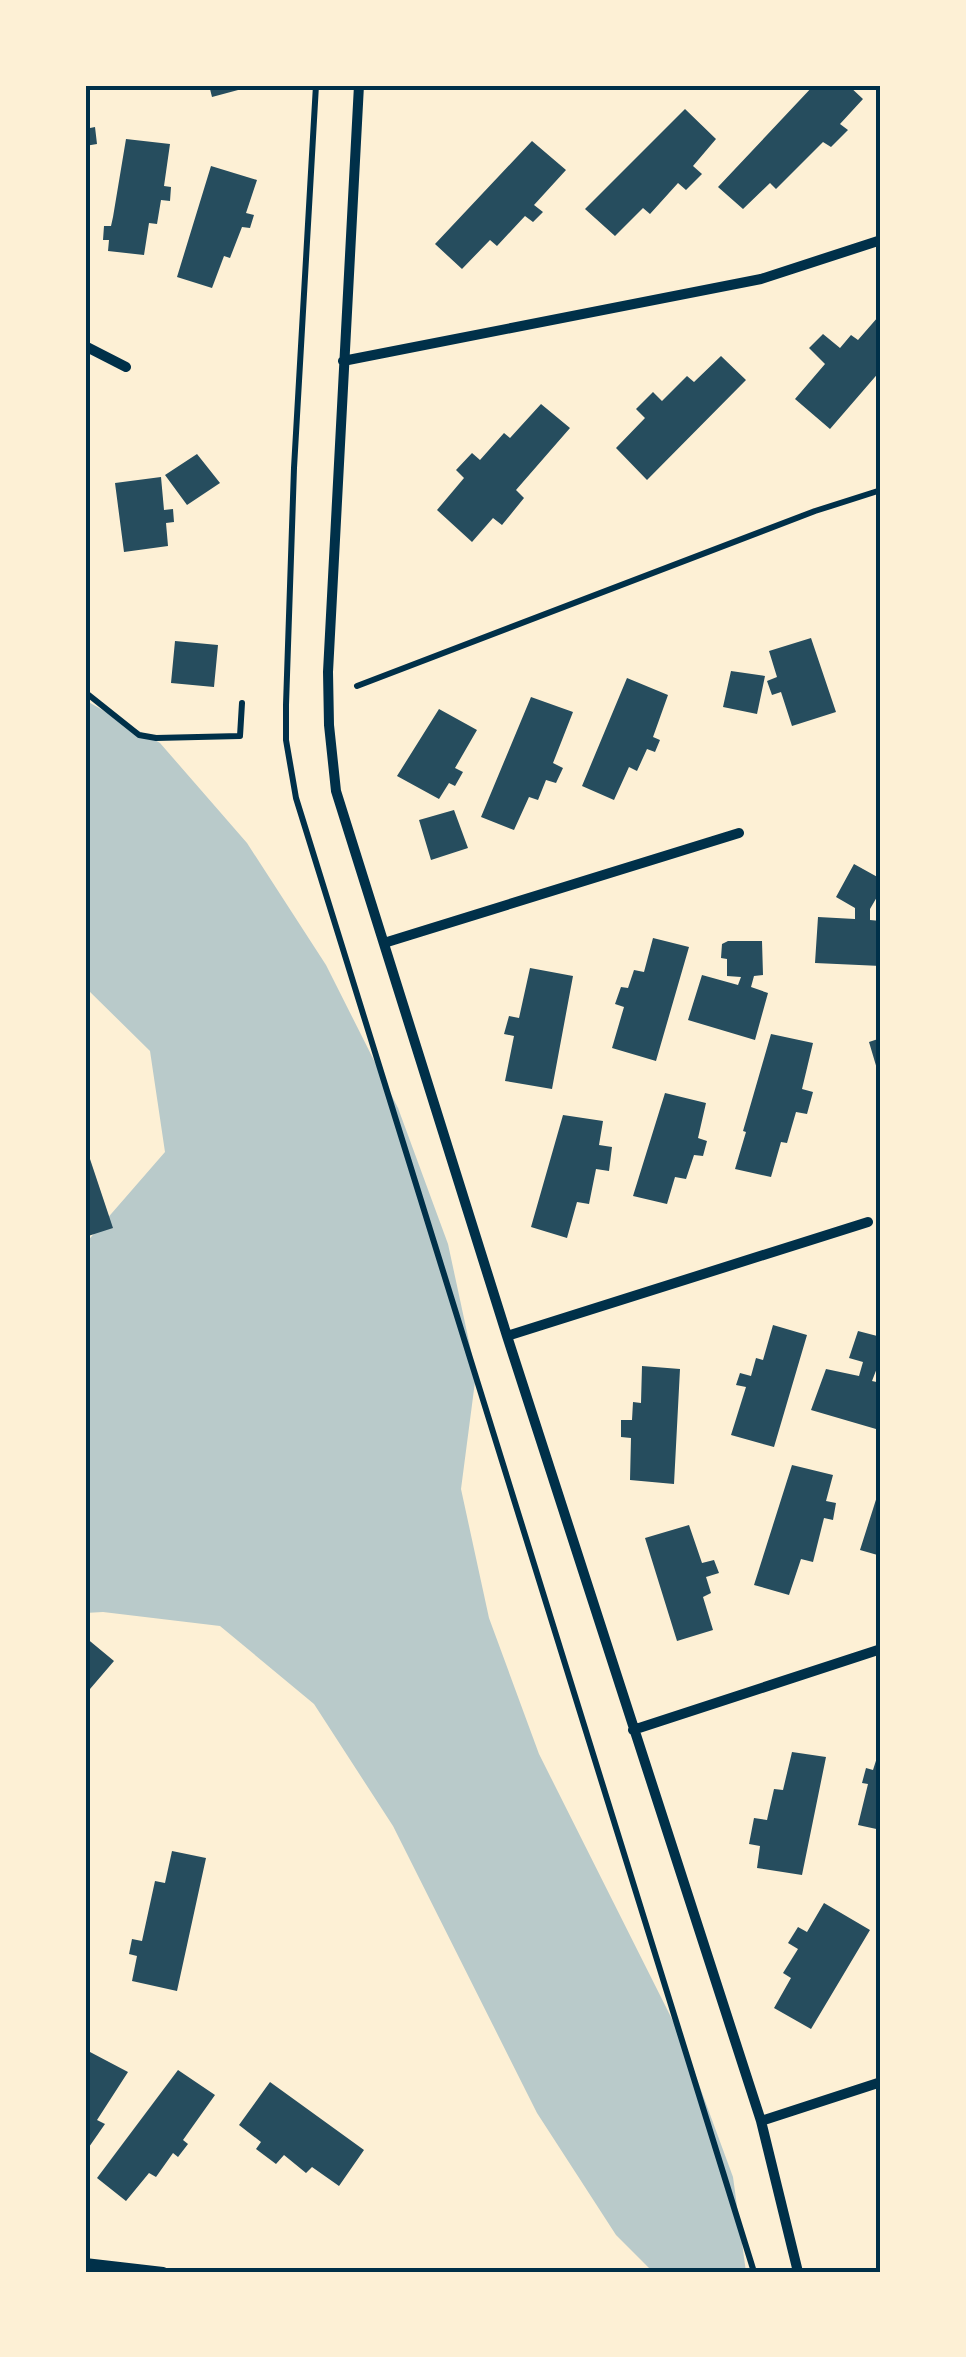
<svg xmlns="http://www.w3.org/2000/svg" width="966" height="2357" font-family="Lora,serif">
<rect width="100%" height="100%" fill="#fdf0d5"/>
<!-- green -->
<path fill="#b9caca" d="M 85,700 L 160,743 L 247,843 L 326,965 L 398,1108 L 448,1244 L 476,1374 L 461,1489 L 489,1618 L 539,1754 L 683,2041 L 733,2177 L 746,2272 L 653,2272 L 616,2235 L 537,2113 L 393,1826 L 314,1704 L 220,1626 L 103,1612 L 85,1613 L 85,1244 L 165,1152 L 150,1051 L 85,987 Z"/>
<!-- building -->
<path fill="#264d5e" d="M 209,85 L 253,85 L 253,86 L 212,97 Z
M 814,85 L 848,85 L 863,99 L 840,124 L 848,130 L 831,147 L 823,142 L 776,189 L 770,183 L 743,209 L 718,187 Z
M 685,109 L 716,139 L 693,166 L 702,174 L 686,190 L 678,183 L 650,214 L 643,208 L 615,236 L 585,209 Z
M 95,127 L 97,144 L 85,146 L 85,129 Z
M 126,139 L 170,144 L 164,186 L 171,187 L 170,201 L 161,200 L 157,224 L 149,223 L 144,255 L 108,251 L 109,240 L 103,240 L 104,226 L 111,226 L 113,217 Z
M 532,141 L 566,170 L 534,205 L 543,212 L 533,222 L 525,216 L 497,246 L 490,240 L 462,269 L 435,244 Z
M 211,166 L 257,180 L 246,213 L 254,215 L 250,228 L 242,227 L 230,258 L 224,256 L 212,288 L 177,277 Z
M 878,317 L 881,319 L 881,370 L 830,429 L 795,399 L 825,364 L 809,348 L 823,334 L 840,348 L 851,335 L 858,340 Z
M 721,356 L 746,380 L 647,480 L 616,448 L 645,418 L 636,409 L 653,392 L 662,401 L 687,376 L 694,382 Z
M 541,404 L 570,428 L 516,490 L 524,498 L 502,525 L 493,518 L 472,542 L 437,510 L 464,478 L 456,470 L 472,453 L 480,460 L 504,433 L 510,438 Z
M 197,454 L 220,483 L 187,505 L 165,475 Z
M 161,477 L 164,510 L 173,509 L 174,522 L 166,523 L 168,546 L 124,552 L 115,483 Z
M 811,638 L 836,712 L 792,726 L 781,692 L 772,695 L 767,681 L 777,677 L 769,651 Z
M 175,641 L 218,645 L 214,687 L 171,683 Z
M 731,671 L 765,676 L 757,714 L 723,707 Z
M 627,678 L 668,695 L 653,737 L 660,740 L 655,752 L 647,749 L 637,771 L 629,767 L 614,800 L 582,786 Z
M 531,697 L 573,712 L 553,763 L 563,768 L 556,783 L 546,780 L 538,800 L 529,797 L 514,830 L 481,817 Z
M 439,709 L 477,730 L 455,768 L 463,772 L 455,786 L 449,783 L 439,799 L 397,776 Z
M 454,810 L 468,848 L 431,860 L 419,820 Z
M 854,864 L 881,879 L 881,890 L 870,909 L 870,920 L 881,921 L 881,966 L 815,963 L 818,917 L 855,919 L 855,908 L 836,897 Z
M 653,938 L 689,947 L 656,1061 L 612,1048 L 624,1007 L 615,1004 L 621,987 L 628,988 L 634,970 L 644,972 Z
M 728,941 L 762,941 L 763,975 L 754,976 L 751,987 L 768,993 L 755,1040 L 688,1020 L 702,975 L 738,985 L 741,977 L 727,976 L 727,959 L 721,958 L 722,944 Z
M 530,968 L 573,976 L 552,1089 L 505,1081 L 514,1036 L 504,1034 L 509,1016 L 519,1018 Z
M 771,1034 L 813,1043 L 802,1089 L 813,1092 L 807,1114 L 796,1112 L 787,1143 L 781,1142 L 771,1177 L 735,1169 L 746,1132 L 743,1131 Z
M 881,1038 L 881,1079 L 880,1079 L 869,1042 Z
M 665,1093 L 706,1103 L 698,1138 L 707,1141 L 703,1156 L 694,1155 L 686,1179 L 675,1177 L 667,1204 L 633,1196 Z
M 563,1115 L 603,1121 L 599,1145 L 612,1147 L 609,1171 L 596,1169 L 589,1204 L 577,1202 L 567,1238 L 531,1227 Z
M 85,1144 L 113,1228 L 85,1237 Z
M 773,1325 L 807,1335 L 774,1447 L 731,1435 L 746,1387 L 736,1385 L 740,1373 L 751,1376 L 756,1358 L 763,1360 Z
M 858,1331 L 881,1337 L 881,1369 L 877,1368 L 872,1381 L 881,1383 L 881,1411 L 876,1429 L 811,1410 L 826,1369 L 859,1376 L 863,1362 L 849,1358 Z
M 642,1366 L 680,1369 L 674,1484 L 630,1480 L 631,1438 L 621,1437 L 621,1420 L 632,1420 L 633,1402 L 641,1403 Z
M 792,1465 L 833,1475 L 826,1501 L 836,1503 L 833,1520 L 824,1518 L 813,1562 L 801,1559 L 789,1595 L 754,1585 Z
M 880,1487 L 881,1487 L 881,1556 L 860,1550 Z
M 689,1525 L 702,1563 L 714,1560 L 719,1573 L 706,1577 L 711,1593 L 703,1597 L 713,1630 L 677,1641 L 645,1538 Z
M 85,1637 L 114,1661 L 90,1689 L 85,1685 Z
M 881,1745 L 881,1830 L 858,1825 L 868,1784 L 862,1783 L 866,1768 L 873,1770 Z
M 792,1752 L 826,1757 L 802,1875 L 757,1868 L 760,1846 L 749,1844 L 754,1818 L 767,1820 L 774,1789 L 783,1790 Z
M 172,1851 L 206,1858 L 177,1991 L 132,1981 L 137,1956 L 129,1954 L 132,1939 L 142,1941 L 155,1881 L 165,1883 Z
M 824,1903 L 870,1930 L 811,2029 L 774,2008 L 791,1978 L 783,1973 L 798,1949 L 788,1943 L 798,1927 L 807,1932 Z
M 90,2052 L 128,2072 L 97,2120 L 105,2124 L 89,2147 L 85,2145 L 85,2059 Z
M 178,2070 L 215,2095 L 183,2140 L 188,2144 L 178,2157 L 173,2153 L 156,2177 L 149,2173 L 126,2201 L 97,2178 Z
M 270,2082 L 364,2150 L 339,2186 L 312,2167 L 306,2173 L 284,2155 L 276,2164 L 256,2149 L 261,2142 L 239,2125 Z"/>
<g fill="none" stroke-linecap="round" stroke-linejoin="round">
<!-- path -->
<path stroke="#003049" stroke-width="6" d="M 316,85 L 294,468 L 286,705 L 286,740 L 296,798 L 754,2272
M 357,686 L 815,511 L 881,490
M 85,692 L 139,735 L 156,738 L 240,736 L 242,703"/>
<!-- minor -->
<path stroke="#003049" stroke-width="10" d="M 359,85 L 328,672 L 329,725 L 336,791 L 507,1336 L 761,2121 L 798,2272
M 85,346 L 126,367
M 343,361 L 761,279 L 881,240
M 384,943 L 739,833
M 507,1336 L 868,1222
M 633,1730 L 881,1649
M 761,2121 L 881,2082
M 85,2263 L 163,2272"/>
</g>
<!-- border -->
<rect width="966" height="2357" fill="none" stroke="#fdf0d5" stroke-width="175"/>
<rect x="88" y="88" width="790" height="2182" fill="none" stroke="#003049" stroke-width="4"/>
</svg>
